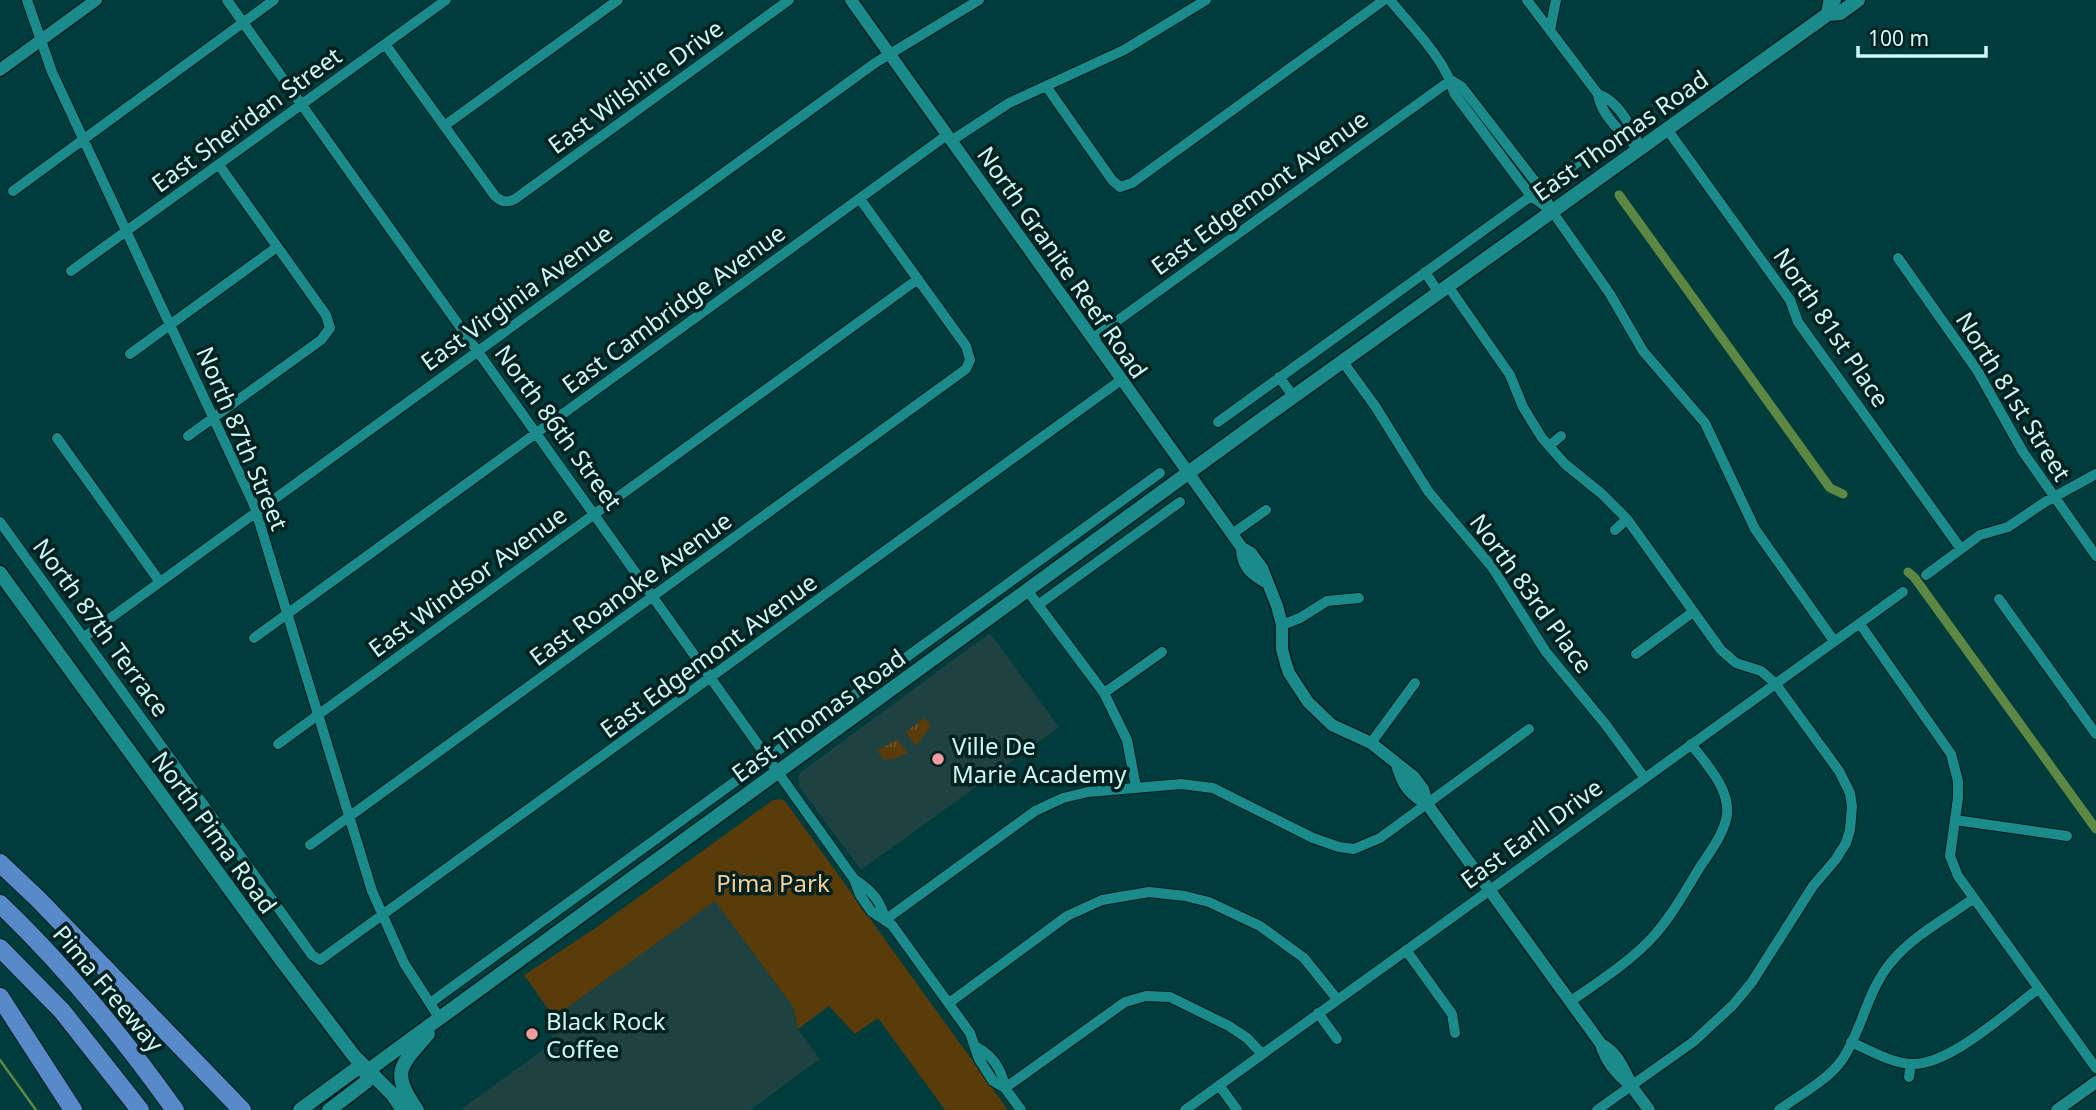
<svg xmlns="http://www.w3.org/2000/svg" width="2096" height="1110" font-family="'Noto Sans',sans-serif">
<defs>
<pattern id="grass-tufts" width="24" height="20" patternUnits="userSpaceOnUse" patternTransform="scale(1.75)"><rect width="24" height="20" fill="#5a3c0a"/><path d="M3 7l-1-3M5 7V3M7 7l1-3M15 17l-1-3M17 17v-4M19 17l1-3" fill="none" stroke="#70592e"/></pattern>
</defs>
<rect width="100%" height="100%" fill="#003c3c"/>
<!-- built -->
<path fill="#1e4141" d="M 990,633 L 1059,727 L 861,870 L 799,786 L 798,776 L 801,772 Z
M 715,900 L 793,1007 L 798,1029 L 820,1059 L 750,1110 L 460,1110 L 547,1047 L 553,1034 L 549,1028 L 558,1023 L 554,1017 Z"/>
<!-- grass -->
<path fill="url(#grass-tufts)" d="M 924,718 L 931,726 L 916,746 L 906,732 Z
M 897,739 L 908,753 L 897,758 L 884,760 L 877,751 Z"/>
<!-- green -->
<path fill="#5a3c0a" d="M 780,799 L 785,801 L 1008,1110 L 945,1110 L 878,1018 L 855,1034 L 829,1006 L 798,1029 L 793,1007 L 715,901 L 554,1017 L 524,975 L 597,927 L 773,800 Z"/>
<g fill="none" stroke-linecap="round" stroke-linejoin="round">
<!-- stream -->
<path stroke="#5d8844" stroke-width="2.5" d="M 0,1060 L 36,1110"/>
<!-- canal -->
<path stroke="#5d8844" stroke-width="9" d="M 1619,195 L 1830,488 L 1843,494
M 1908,572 L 1914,577 L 2096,829"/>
<defs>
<path id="minor" d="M 27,0 L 52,72 L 254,505 L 372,891 L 404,963 L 440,1019
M 227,0 L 854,879 L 860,895 L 871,911 L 892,925 L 970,1033 L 979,1059 L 993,1081 L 1005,1088 L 1021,1110
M 1390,0 C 1411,26 1447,61 1454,93 L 1531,196 L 1549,209
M 1527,0 L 1598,94 C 1600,115 1624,136 1640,149
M 1550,30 L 1556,0
M 385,44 L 495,196 C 501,202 507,203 515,199 L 789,0
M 1451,80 L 1462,87 L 1541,189 L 1552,211 L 1610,294 L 1643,351 L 1705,423 L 1755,529 L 1834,641
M 1046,86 L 1112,180 L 1120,187 L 1132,183 L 1384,0
M 1598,94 C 1619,101 1633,129 1640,149
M 444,126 L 618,0
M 1667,129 L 1790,300 L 1798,322 L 1961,549
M 951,141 L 1009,103 L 1124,50 L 1206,0
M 13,191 L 274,0
M 1898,258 L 1977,370 L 2023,452 L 2096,556
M 71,271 L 446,0
M 1425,272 L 1439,293
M 1448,286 L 1510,375 L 1523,407 L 1542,438 L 1565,464 L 1602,494 L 1627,519 L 1721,650 L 1736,663 L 1761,671 L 1775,683 L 1839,771 L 1850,793 L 1852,806 L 1850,830 L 1846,843 L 1836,859 L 1813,886 L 1752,982 L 1733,1005 L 1693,1042 L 1597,1110
M 1092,339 L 1451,80
M 130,354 L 277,247
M 1343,362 L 1375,406 L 1428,491 L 1492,567 L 1546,652 L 1606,725 L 1644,777
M 1279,377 L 1294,397
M 1218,422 L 1581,160
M 188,436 L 321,340 L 330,328 L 326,315 L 219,165
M 57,438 L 160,582
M 1549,446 L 1561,436
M 0,522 L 312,955 L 320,960 L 1121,380
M 1615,530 L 1627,519
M 1232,534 L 1266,510
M 1926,575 L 1980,535 L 2008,527 L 2045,502 L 2096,474
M 1027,590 L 1104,693 L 1127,740 L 1136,787
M 1999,599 L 2096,734
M 1038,605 L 1180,502
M 1860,624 L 1951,754 L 1958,781 L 1958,798 L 1950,856 L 1958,876 L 2096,1068
M 1282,625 L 1300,618 L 1327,601 L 1359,598
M 83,638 L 875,63 L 979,0
M 254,638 L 947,135
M 1636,654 L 1693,612
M 1104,693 L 1162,652
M 1371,743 L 1415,683
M 278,744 L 918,279
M 1955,820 L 2067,836
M 310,845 L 966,369 L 970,360 L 966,346 L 860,199
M 854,879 C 871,890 881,900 885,920
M 885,920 L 1035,811 L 1063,798 L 1088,792 L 1181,784 L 1213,788 L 1313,838 L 1339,847 L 1354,849 L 1380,838 L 1529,729
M 1406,950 L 1452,1014 L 1455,1033
M 1571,1001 C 1597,983 1625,965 1648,942 C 1669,921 1684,893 1700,867 C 1710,852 1724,834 1727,815 C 1730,788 1706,764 1691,744
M 430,1003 L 1160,473
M 949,1003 L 1067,916 L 1102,900 L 1149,892 L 1185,896 L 1209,902 L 1260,926 L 1304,958 L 1337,999
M 1318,1013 L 1337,1039
M 1851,1042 C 1869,1050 1893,1064 1913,1064 C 1951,1064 2007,1012 2038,989
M 977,1047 C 993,1056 1002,1069 1005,1088
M 1909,1077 L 1911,1064
M 1219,1085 L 1237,1110
M 1005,1088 L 1125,1002 L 1146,996 L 1170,997 L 1229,1026 L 1247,1038 L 1262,1054
M 1185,1110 L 1903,592
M 1779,1110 C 1799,1095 1827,1081 1842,1060 C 1863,1029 1867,989 1893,960 C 1914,935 1947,918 1974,898"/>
<path id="tertiary" d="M 851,0 L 1242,548 L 1251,553 L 1262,568 L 1277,606 L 1282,625 L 1282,649 L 1286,664 L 1289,673 L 1308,702 L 1332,725 L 1371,743 L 1414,777 L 1423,789 L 1427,804 L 1601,1044 C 1606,1062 1617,1075 1632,1086
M 0,70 L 96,0
M 1242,548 C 1242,566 1251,574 1266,582
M 1397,764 C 1402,784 1409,794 1427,804
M 1601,1044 C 1619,1054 1623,1069 1632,1086 C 1636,1094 1644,1102 1649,1110
M 2057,1110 L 2096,1082"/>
<path id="secondary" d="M 1828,14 L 1830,3 L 1834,0
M 0,573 L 282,961 L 354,1056 L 392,1094 L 403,1110
M 300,1110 L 356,1069 L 369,1070
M 329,1110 L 366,1082 L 369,1070 L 385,1058 L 1269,414 L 1828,14 L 1840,13 L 1858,0
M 417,1110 C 390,1072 400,1066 428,1034"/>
<path id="motorway" d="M 0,863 L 38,899 L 242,1110
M 0,904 C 66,967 122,1036 175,1110
M 0,948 L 62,1011 L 140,1110
M 0,997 L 73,1110"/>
</defs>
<!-- minor casing -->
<use href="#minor" stroke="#012020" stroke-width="12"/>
<!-- tertiary casing -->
<use href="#tertiary" stroke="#012020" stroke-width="15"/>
<!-- secondary casing -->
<use href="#secondary" stroke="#012020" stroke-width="17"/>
<!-- motorway casing -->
<use href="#motorway" stroke="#012020" stroke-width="20"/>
<!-- minor -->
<use href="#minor" stroke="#1b8a8a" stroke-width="10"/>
<!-- tertiary -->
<use href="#tertiary" stroke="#1b8a8a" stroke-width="12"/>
<!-- secondary -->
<use href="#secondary" stroke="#1b8a8a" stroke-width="14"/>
<!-- motorway -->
<use href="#motorway" stroke="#588aca" stroke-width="18"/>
</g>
<!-- markers -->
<g fill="#f49aa1" stroke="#012020" stroke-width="2.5">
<circle cx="938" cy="759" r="7"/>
<circle cx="532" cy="1034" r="7"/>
</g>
<g text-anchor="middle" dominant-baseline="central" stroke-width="7" stroke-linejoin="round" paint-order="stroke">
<!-- street labels -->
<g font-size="24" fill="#ccf9f8" stroke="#012020">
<text transform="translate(635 86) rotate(-36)">East Wilshire Drive</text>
<text transform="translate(246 119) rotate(-36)">East Sheridan Street</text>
<text transform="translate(1620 135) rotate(-35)">East Thomas Road</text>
<text transform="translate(1259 192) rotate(-36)">East Edgemont Avenue</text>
<text transform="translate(1063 262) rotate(55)">North Granite Reef Road</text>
<text transform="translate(516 297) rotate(-36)">East Virginia Avenue</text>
<text transform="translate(673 308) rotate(-36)">East Cambridge Avenue</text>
<text transform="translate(1832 327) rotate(56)">North 81st Place</text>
<text transform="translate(2014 396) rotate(58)">North 81st Street</text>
<text transform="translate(559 427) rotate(54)">North 86th Street</text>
<text transform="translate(243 438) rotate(67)">North 87th Street</text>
<text transform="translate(467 581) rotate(-36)">East Windsor Avenue</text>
<text transform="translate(630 588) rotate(-36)">East Roanoke Avenue</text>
<text transform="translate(1532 593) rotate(54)">North 83rd Place</text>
<text transform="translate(102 627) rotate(54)">North 87th Terrace</text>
<text transform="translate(708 655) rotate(-36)">East Edgemont Avenue</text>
<text transform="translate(818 715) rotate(-36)">East Thomas Road</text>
<text transform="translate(215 832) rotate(54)">North Pima Road</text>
<text transform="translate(1531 833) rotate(-36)">East Earll Drive</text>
<text transform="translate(109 988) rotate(50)">Pima Freeway</text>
</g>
<!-- poi labels -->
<g font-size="24" fill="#ccf9f8" stroke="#012020" text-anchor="start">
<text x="952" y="745">Ville De<tspan x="952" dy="28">Marie Academy</tspan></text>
<text x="546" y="1020">Black Rock<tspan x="546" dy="28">Coffee</tspan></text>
</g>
<!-- park labels -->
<g font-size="24" fill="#f7d09a" stroke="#012020">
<text x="773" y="882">Pima Park</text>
</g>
</g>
<!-- scale -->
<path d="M1858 46v10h128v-10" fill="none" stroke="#ccf9f8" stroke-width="3.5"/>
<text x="1868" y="46" font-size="21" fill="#ccf9f8" stroke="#012020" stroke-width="5" paint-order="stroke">100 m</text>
</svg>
